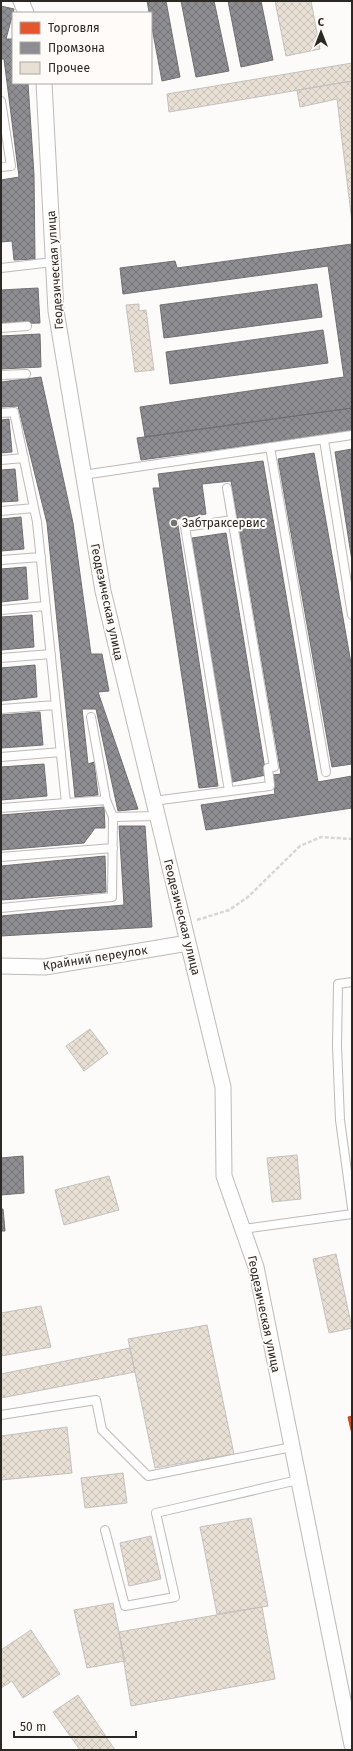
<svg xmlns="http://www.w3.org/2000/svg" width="353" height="1751" font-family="'Fira Sans',sans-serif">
<defs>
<pattern id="shops-cross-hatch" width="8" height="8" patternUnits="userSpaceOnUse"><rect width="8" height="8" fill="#e4572e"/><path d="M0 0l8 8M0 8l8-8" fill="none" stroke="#b94827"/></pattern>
<pattern id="industry-cross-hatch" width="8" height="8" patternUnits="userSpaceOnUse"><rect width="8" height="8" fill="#8d8d92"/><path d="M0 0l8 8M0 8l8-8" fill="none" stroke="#737377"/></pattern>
<pattern id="building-cross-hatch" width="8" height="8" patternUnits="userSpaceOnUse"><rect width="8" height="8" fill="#e9e0d5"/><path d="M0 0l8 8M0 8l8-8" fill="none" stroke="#c8c0b7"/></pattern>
</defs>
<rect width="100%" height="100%" fill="#fdfbfa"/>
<!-- shops -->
<path fill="url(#shops-cross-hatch)" stroke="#ad492b" d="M 352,1416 L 352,1434 L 348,1417 Z"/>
<!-- industry -->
<path fill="url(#industry-cross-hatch)" stroke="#706f71" d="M 147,1 L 166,1 L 180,77 L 162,81 Z
M 181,1 L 214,1 L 229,71 L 196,77 Z
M 228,1 L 261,1 L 273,60 L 241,67 Z
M 1,6 L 14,9 L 6,39 L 13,39 L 13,83 L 28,83 L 34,175 L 35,259 L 14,260 L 12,241 L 1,242 L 1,180 L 19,177 L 4,59 L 1,59 Z
M 352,244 L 352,408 L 145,437 L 140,407 L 344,377 L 328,266 L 123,294 L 120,268 L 175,261 L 177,268 Z
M 317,284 L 322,317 L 164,338 L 160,305 Z
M 38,288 L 40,323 L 1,324 L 1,290 Z
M 323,330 L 328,363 L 170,384 L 166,352 Z
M 40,334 L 41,367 L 1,369 L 1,336 Z
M 41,377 L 73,523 L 91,654 L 102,654 L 109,691 L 98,692 L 138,809 L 118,811 L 96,709 L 82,709 L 88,764 L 94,762 L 98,795 L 75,797 L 47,523 L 18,406 L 1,407 L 1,382 Z
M 352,408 L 352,431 L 141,460 L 137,438 Z
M 9,419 L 12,452 L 1,453 L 1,420 Z
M 352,449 L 352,561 L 335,452 Z
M 314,453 L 352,669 L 352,764 L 332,767 L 278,459 Z
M 263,461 L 318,782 L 352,776 L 352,808 L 206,830 L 201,805 L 275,794 L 272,775 L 281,774 L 231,481 L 202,484 L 206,514 L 177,519 L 218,786 L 199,788 L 153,488 L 160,488 L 158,474 Z
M 15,469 L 18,501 L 1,502 L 1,470 Z
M 21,517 L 24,549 L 1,551 L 1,519 Z
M 226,533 L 266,775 L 232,782 L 192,538 Z
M 26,567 L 28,599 L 1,602 L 1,569 Z
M 32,615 L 34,647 L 1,650 L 1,617 Z
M 35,665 L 37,697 L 1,701 L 1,668 Z
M 40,712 L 43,745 L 1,748 L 1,715 Z
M 44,764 L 47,796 L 1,800 L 1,767 Z
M 104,807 L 105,828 L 95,828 L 84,843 L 1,850 L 1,815 Z
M 119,826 L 145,826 L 152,927 L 1,936 L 1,916 L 124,905 Z
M 105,856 L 106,892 L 1,900 L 1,866 Z
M 23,1156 L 24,1193 L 1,1195 L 1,1158 Z
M 1,1209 L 3,1209 L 5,1231 L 1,1231 Z"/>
<!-- building -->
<path fill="url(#building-cross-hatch)" stroke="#c4c1bf" d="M 275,1 L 311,1 L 320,49 L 286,56 Z
M 352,63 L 352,81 L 169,112 L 167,94 Z
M 352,81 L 352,222 L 337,99 L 300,107 L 297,90 Z
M 139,304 L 139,311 L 146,310 L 154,370 L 135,372 L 126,305 Z
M 90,1029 L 108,1053 L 84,1071 L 66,1046 Z
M 297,1155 L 301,1199 L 272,1202 L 267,1158 Z
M 109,1176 L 119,1210 L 64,1225 L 55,1190 Z
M 336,1254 L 352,1328 L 329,1333 L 313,1259 Z
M 41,1306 L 51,1347 L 1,1356 L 1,1313 Z
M 207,1325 L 234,1454 L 155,1468 L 128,1339 Z
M 130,1348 L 135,1372 L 1,1398 L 1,1374 Z
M 67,1427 L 72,1473 L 1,1480 L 1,1436 Z
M 123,1473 L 127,1503 L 85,1508 L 81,1478 Z
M 251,1518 L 268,1606 L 217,1614 L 200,1527 Z
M 151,1536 L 161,1579 L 129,1586 L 120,1543 Z
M 113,1603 L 125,1661 L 87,1668 L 74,1610 Z
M 262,1607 L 275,1679 L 131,1706 L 119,1632 Z
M 31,1630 L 60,1674 L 23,1698 L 12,1681 L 1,1688 L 1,1650 Z
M 78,1695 L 115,1750 L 80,1750 L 53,1712 Z"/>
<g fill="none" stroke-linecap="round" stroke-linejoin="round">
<defs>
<path id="service" d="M 1,101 L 11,166 L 1,167
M 1,268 L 53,262
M 1,328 L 27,326
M 1,375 L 26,374
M 1,413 L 14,412 L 37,522 L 66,803
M 324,440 L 352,615
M 270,447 L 326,772
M 1,460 L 24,458
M 83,475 L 352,435
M 1,511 L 34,508
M 1,560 L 41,557
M 1,610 L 46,606
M 1,658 L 51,654
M 1,709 L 56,705
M 91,717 L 106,800
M 1,757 L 61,752
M 229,791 L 185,527 L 232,520
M 153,801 L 270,786 L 268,768 L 274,767 L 227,488
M 1,808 L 106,800 L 113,817 L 157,816
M 1,857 L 113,848
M 1,908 L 112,897 L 113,817
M 352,982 L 338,984 L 337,1046 L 340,1120 L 352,1208
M 243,1229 L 352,1214
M 1,1415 L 96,1400 L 102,1430 L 148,1476 L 292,1447
M 105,1530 L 125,1606 L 175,1597 L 156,1513 L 298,1480"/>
<path id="minor" d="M 21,1 L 26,13
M 44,83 L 56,311 L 103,591 L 223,1087 L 224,1176 L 256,1267 L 352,1745
M 1,966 L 45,967 L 188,943"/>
</defs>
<!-- service casing -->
<use href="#service" stroke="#bdbab7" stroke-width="10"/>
<!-- minor casing -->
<use href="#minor" stroke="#bdbab7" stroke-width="17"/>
<!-- path -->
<path stroke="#d7d6d5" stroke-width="2.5" stroke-dasharray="4 2" stroke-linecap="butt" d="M 197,920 L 229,910 L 248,897 L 300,846 L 321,837 L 352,839"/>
<!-- service -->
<use href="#service" stroke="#fffefe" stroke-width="8"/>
<!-- minor -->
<use href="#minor" stroke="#fffefe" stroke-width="15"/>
</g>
<!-- markers -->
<circle fill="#75726f" stroke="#fefbf9" stroke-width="1.5" cx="174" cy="523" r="4"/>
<g text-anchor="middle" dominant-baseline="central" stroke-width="4" stroke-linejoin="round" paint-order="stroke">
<!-- street labels -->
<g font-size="12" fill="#2c2824" stroke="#fefbf9">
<text transform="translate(55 270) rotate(-94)">Геодезическая улица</text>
<text transform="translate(107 602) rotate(78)">Геодезическая улица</text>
<text transform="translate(182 917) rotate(76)">Геодезическая улица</text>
<text transform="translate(95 958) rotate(-9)">Крайний переулок</text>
<text transform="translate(264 1314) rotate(78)">Геодезическая улица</text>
</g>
<!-- poi labels -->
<g font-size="12" fill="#2c2824" stroke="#fefbf9" text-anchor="start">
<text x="182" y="523">Забтраксервис</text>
</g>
</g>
<!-- border -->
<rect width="353" height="1751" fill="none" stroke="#2c2824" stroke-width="4"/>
<!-- legend -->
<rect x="12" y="12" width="140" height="72" fill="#fefbf9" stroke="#aaa7a4"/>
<rect x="20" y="22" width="20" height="12" fill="#e4572e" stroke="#aaa7a4"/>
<text x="48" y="32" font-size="12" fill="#2c2824">Торговля</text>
<rect x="20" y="42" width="20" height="12" fill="#8d8d92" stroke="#aaa7a4"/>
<text x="48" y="52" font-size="12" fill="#2c2824">Промзона</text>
<rect x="20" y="62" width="20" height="12" fill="#e9e0d5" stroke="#aaa7a4"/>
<text x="48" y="72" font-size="12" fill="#2c2824">Прочее</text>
<!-- north arrow -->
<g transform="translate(321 32)" stroke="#fefbf9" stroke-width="3" paint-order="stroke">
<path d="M0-3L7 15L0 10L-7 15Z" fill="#2c2824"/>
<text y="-6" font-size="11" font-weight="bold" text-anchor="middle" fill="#2c2824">С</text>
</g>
<!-- scale -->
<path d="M14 1731v6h122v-6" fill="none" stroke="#2c2824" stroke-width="2"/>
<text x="20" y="1731" font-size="12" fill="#2c2824" stroke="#fefbf9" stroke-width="3" paint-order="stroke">50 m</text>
</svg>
